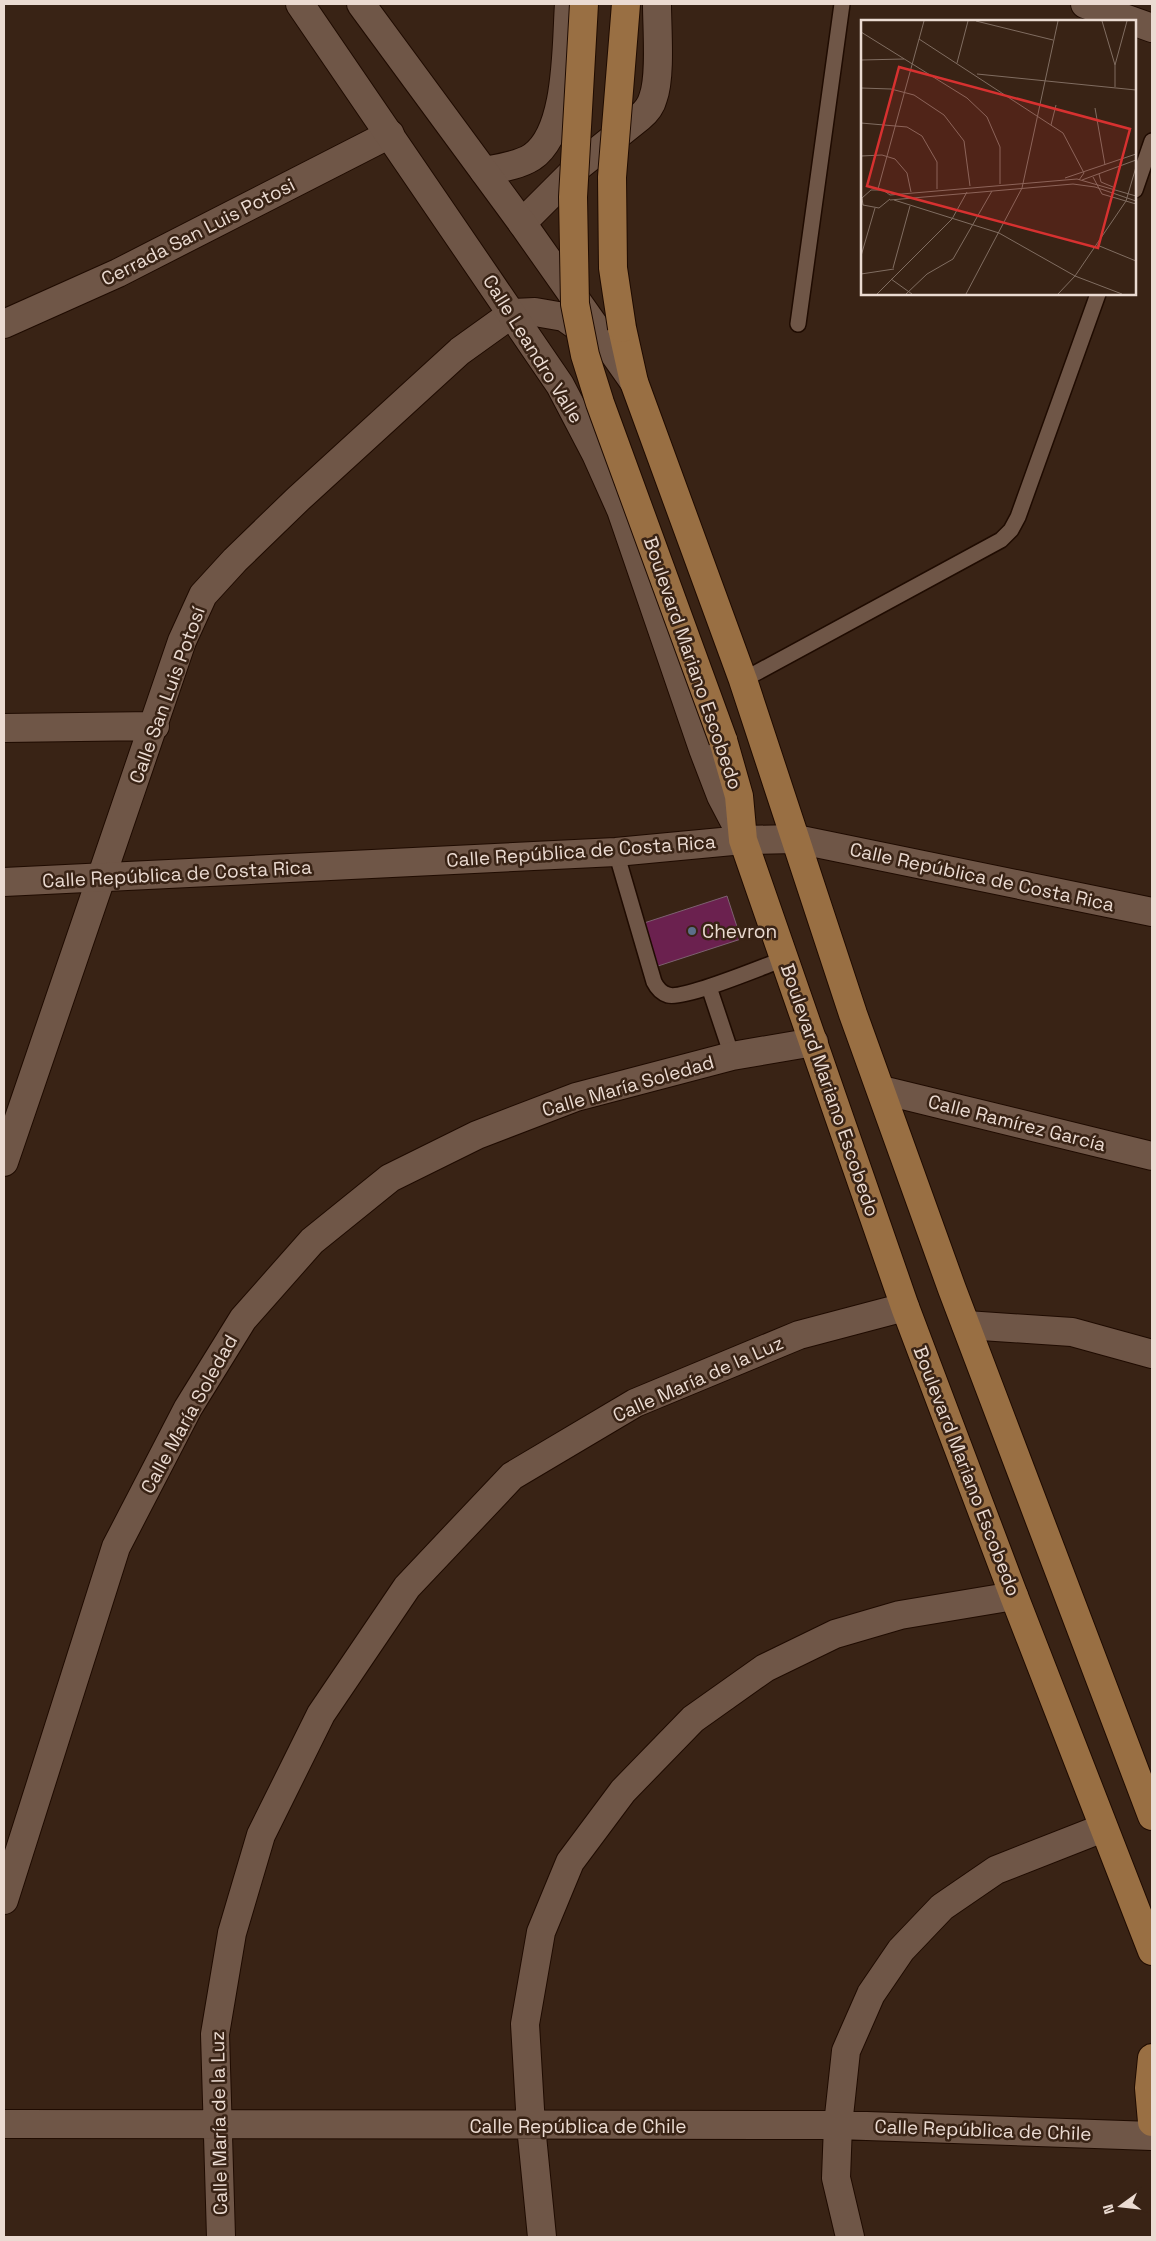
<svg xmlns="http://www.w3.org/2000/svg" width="1156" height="2241" font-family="'Space Grotesk',sans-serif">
<rect width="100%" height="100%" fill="#392315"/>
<!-- building -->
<path fill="#6b214f" stroke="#7d6170" d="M 727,896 L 741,939 L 658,966 L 644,923 Z"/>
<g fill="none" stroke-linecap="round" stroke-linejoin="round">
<defs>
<path id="service" d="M 1135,190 L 1152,141
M 798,324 L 842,4
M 743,680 L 1001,540 L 1011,530 L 1018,517 L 1098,294
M 616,852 L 654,982 C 657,988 661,993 668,995 C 684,1000 764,966 784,959
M 709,987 L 732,1056"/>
<path id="minor" d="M 484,171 C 499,168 518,166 532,157 C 569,132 566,45 569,4
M 522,223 L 580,165 L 640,117 C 646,112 651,106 653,98 C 661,77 657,28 657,4
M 4,324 L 118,273 L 390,134
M 4,728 L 155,726
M 882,1090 L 1152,1156
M 4,1162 L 182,641 L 203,595 L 235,560 L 298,499 L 460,351 L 513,313 L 535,312 L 564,317 L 581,329 L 593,341
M 966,1325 L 1072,1332 L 1152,1354
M 4,1900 L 116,1547 L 188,1408 L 243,1319 L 312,1241 L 390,1178 L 477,1135 L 576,1097 L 732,1056 L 814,1042
M 4,2124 L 838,2125 L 1152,2136
M 221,2237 L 215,2034 L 232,1933 L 261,1835 L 321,1714 L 407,1587 L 512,1476 L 635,1403 L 799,1335 L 905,1307
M 542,2237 L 531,2126 L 525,2024 L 541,1932 L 570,1862 L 623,1791 L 693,1719 L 765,1668 L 835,1634 L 900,1615 L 1014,1596
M 850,2237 L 836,2178 L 838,2125 L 846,2051 L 871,1994 L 901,1950 L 942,1907 L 996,1870 L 1103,1828"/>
<path id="tertiary" d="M 300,4 L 560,385 L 596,454 L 621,510 L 703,749 L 721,796 L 743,838
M 361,4 L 522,223 L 634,382
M 1085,4 L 1152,28
M 4,882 L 616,852 L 743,840 L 796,839 L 1152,912"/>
<path id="primary" d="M 622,328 L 634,382 L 743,680 L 853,1014 L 952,1289 L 1152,1816
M 723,740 L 739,796 L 743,840 L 905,1307 L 1014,1596 L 1152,1951
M 1152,2058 L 1149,2088 L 1152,2122"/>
</defs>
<!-- service casing -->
<use href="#service" stroke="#1f0b01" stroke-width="18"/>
<!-- minor casing -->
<use href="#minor" stroke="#1f0b01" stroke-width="30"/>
<!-- tertiary casing -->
<use href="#tertiary" stroke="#1f0b01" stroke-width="30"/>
<!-- primary casing -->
<use href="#primary" stroke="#1f0b01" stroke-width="30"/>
<!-- service -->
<use href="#service" stroke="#6f5647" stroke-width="15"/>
<!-- minor -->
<use href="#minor" stroke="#6f5647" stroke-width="28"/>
<!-- tertiary -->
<use href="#tertiary" stroke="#6f5647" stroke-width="28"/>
<!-- primary -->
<use href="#primary" stroke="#996f43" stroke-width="28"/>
<defs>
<path id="primary-bridge" d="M 584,4 L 573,197 L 575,304 L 585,355 L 600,403 L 723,740
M 622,328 L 613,268 L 612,177 L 626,4"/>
</defs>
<!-- primary-bridge casing -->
<use href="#primary-bridge" stroke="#1f0b01" stroke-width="30" stroke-linecap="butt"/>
<!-- primary-bridge -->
<use href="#primary-bridge" stroke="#996f43" stroke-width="28"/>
</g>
<!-- markers -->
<circle fill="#5c6f8a" stroke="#392315" stroke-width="2" cx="692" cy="931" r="5"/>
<g text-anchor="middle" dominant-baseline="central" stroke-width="5" stroke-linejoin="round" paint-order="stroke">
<!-- street labels -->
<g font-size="19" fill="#ebdbd2" stroke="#392315">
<text transform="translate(198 232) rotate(-27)">Cerrada San Luis Potosi</text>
<text transform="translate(533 349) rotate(58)">Calle Leandro Valle</text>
<text transform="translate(693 663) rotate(71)">Boulevard Mariano Escobedo</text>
<text transform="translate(167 695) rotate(-70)">Calle San Luis Potosí</text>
<text transform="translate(581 851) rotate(-4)">Calle República de Costa Rica</text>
<text transform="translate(177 874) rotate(-3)">Calle República de Costa Rica</text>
<text transform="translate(982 877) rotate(12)">Calle República de Costa Rica</text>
<text transform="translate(628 1086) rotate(-16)">Calle María Soledad</text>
<text transform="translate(830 1090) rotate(71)">Boulevard Mariano Escobedo</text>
<text transform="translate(1017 1123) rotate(14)">Calle Ramírez García</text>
<text transform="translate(698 1379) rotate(-24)">Calle María de la Luz</text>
<text transform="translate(189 1414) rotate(-61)">Calle María Soledad</text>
<text transform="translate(967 1471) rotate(69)">Boulevard Mariano Escobedo</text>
<text transform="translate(219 2123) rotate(-91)">Calle María de la Luz</text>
<text x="578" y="2126">Calle República de Chile</text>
<text transform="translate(983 2130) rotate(2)">Calle República de Chile</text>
</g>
<!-- poi labels -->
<g font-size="19" fill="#ebdbd2" stroke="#392315" text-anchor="start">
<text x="702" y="931">Chevron</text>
</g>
</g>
<!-- overview -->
<g transform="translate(861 20)">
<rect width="275" height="275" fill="#392315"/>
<path fill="none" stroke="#806d61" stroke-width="1" d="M 115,1 L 192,20M 241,1 L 254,45M 0,12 L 106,78 L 126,97 L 139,127 L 139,164M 58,19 L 202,113 L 223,153 L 218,160M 0,40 L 43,39M 96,43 L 107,1M 116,54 L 275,70M 254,67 L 254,45 L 266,1M 0,68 L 30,69 L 53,75 L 83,95 L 103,121 L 109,166M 234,88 L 244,145M 0,103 L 46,107 L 61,116 L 76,142 L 76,169M 190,105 L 195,85M 0,136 L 21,135 L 34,139 L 46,153 L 50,172M 238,154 L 240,162 L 252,167M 232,157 L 241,174 L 275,184M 204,158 L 275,134M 221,160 L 275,140M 17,169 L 63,1M 29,175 L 216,159 L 275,176M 29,180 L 212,164 L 234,167 L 275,181M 33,180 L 138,213 L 214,256 L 261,274M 2,185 L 1,178 L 10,170 L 22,170 L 29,175M 2,185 L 18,188 L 29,179M 236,225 L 275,241M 0,236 L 14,188M 32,248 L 49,186M 0,254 L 33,249M 30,259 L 51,274M 16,274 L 91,199 L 106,172M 45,274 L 66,254 L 92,239 L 131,171M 105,274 L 161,168 L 197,1M 197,274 L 214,256 L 265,181 L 275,147"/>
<path fill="#d73130" fill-opacity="0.15" stroke="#d73130" stroke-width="2.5" d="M 38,47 L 269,109 L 237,228 L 6,166 Z"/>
<rect width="275" height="275" fill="none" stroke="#ebdbd2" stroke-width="2.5"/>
</g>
<!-- border -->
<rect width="1156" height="2241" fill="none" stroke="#ebdbd2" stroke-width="10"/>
<!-- north arrow -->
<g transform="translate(1121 2206) rotate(255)" stroke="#392315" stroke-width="4" paint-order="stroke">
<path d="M0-4L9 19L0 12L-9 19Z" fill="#ebdbd2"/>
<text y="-8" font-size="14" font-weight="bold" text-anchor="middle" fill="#ebdbd2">N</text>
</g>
</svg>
